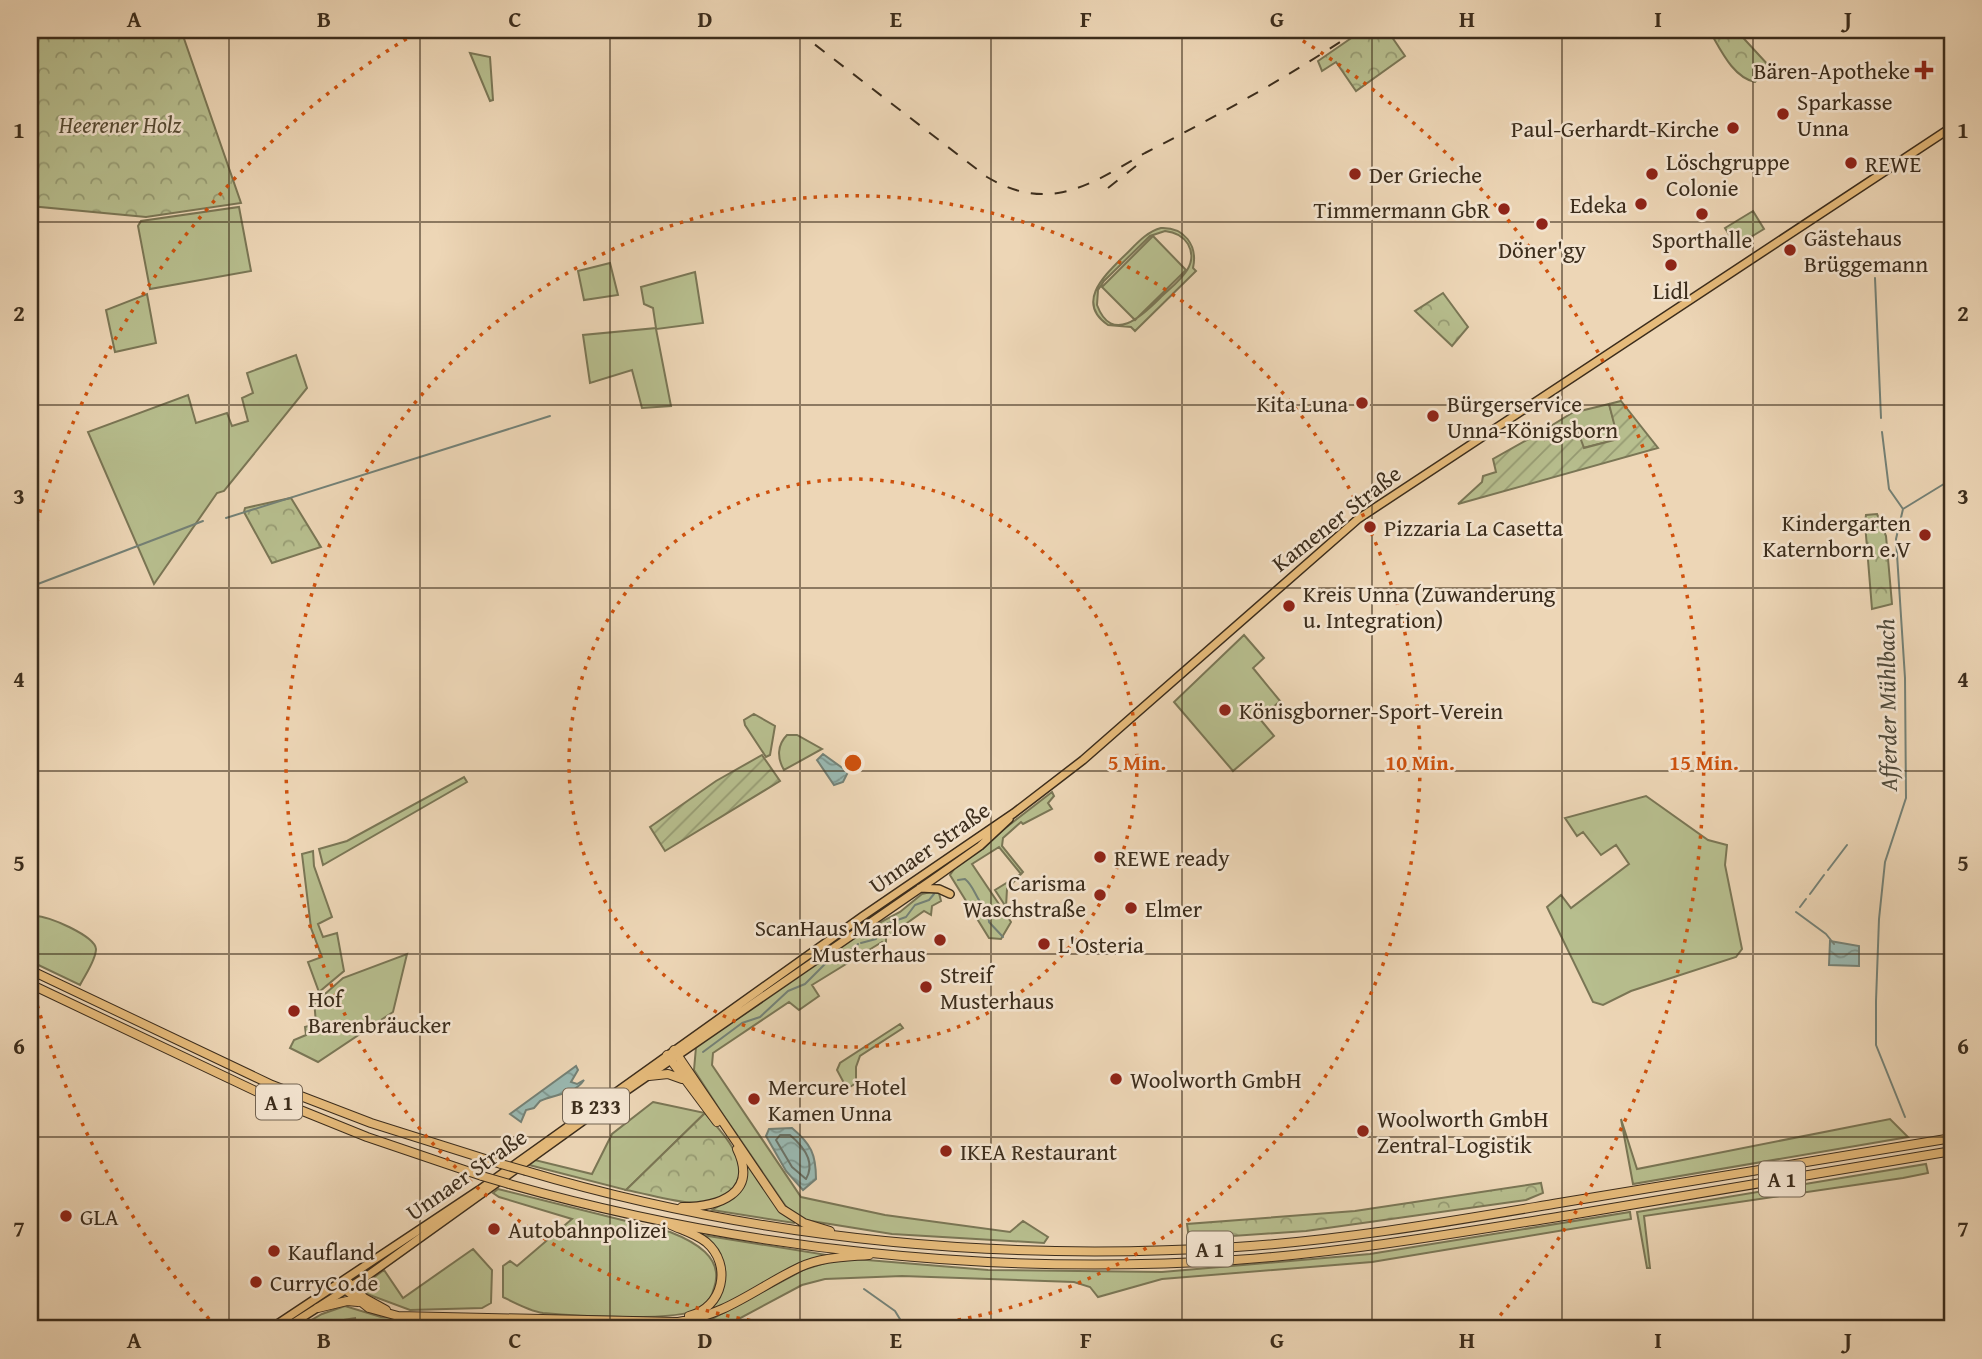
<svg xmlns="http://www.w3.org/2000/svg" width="1982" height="1359" font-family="'Gentium Book Plus',serif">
<defs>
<pattern id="forest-crowns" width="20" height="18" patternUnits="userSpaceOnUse" patternTransform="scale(1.75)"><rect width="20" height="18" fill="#b7be8e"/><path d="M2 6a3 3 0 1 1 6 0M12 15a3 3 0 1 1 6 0" fill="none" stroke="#969b73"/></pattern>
<pattern id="garden-furrows" width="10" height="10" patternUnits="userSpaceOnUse" patternTransform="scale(1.75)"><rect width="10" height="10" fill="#b7be8e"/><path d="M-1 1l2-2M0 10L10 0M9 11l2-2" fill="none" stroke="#969b73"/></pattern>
<pattern id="water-waves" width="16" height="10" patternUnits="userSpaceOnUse" patternTransform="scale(1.75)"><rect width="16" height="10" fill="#9ab9b2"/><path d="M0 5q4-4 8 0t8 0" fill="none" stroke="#7f9790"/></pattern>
</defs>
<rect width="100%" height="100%" fill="#edd6b6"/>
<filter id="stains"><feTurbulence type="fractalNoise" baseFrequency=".00286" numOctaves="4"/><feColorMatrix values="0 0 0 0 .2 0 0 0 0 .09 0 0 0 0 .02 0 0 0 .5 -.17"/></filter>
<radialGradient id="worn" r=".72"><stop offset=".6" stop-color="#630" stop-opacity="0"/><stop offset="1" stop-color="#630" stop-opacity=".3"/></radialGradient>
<!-- grass -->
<path fill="#b7be8e" stroke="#7a7655" stroke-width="2" fill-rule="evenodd" d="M 470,53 L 490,57 L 493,100 L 490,101 Z
M 239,207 L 251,271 L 150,289 L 138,226 L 141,221 Z
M 1753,211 L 1764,229 L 1736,246 L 1725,228 Z
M 1161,228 C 1184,227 1198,245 1193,268 L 1196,271 L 1135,331 L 1131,327 L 1108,325 C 1076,303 1103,277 1122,258 C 1134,247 1145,232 1161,228 ZM 1165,231 C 1174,232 1183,236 1188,244 C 1201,267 1174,284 1160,298 C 1142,316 1112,345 1097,305 L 1098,290 L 1104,281 L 1150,236 Z
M 1153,236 L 1186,270 L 1135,320 L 1102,287 Z
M 610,263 L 618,295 L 584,300 L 578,271 Z
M 695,272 L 703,323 L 656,329 L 671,406 L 642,408 L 632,370 L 590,383 L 583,335 L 656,328 L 653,308 L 644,304 L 641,287 Z
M 147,294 L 156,343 L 115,352 L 106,310 Z
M 296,355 L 307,388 L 224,491 L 217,493 L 154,584 L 88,432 L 188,395 L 196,423 L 227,413 L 232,426 L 248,421 L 242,398 L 253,393 L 247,373 Z
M 1609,404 L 1619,439 L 1583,448 L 1563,435 L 1545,440 L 1541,432 L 1572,413 Z
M 1244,635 L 1264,658 L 1253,668 L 1280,701 L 1260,719 L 1274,736 L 1233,771 L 1174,702 Z
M 754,714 L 775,726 L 770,755 L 766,757 L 745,725 L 744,720 Z
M 787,735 L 797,735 L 822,749 L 784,770 C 777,758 777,745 787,735 Z
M 464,777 L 467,782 L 323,865 L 319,849 L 347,841 Z
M 1052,792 L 1054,796 L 1048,803 L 1052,809 L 1023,824 L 1021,822 L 1003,838 L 1002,846 L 1023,872 L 1007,889 L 1006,907 L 995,890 L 1021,874 L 999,847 L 972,864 L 1011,922 L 1001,939 L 989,938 L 950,875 L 957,865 Z
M 1646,796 L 1708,840 L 1727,845 L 1725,865 L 1742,949 L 1736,957 L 1631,991 L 1603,1005 L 1593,1002 L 1547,907 L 1561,895 L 1571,908 L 1629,864 L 1616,845 L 1601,855 L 1583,832 L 1577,836 L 1565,818 Z
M 313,851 L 314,866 L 332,917 L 318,924 L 323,937 L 337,933 L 344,971 L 319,992 L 308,962 L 322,957 L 311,928 L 302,854 Z
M 935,891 L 939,893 L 941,901 L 932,906 L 931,915 L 924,911 L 886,938 L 886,947 L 882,942 L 812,985 L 819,996 L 799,1010 L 789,1002 L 713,1053 L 712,1065 L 801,1197 L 885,1215 L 1010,1232 L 1023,1221 L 1048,1237 L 1044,1243 L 892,1234 L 805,1220 L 787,1208 L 720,1110 L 694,1070 L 696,1047 L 847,940 L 900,912 L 922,894 Z
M 35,916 C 47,915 95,936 96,949 C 96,960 85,975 80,985 L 30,961 L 30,919 Z
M 407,954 L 393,1012 L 318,1062 L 290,1048 L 294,1040 L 306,1035 L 305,1027 L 316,1024 L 314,999 L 325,994 L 343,978 Z
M 900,1024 L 903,1028 L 860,1056 L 856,1067 L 856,1083 L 850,1087 L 845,1085 L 837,1070 L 840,1063 Z
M 653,1102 L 705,1113 L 626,1190 L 529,1165 L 535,1160 L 592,1174 L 612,1134 Z
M 1621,1119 L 1637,1169 L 1890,1119 L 1908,1137 L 1633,1184 Z
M 745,1160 L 795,1221 L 794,1223 L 712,1210 C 737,1195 744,1194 745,1160 Z
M 1926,1164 L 1928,1173 L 1903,1178 L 1644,1216 L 1650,1268 L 1647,1268 L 1637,1212 Z
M 498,1189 L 670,1232 C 693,1241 725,1257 714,1288 C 712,1297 707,1304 699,1309 C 677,1322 572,1316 543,1313 C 530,1311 515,1303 503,1297 L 503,1266 L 510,1261 L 517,1266 L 572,1219 L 499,1197 L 493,1193 Z
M 1630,1212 L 1631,1219 L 1372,1262 L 1162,1279 L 1098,1297 L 1090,1287 L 1074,1282 L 902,1276 L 825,1279 L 802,1285 L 720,1329 L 505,1329 L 343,1321 L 356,1318 C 335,1320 318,1329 296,1329 L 322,1314 L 345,1306 L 381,1317 L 676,1325 L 708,1321 L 803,1270 L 828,1262 L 855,1259 L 988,1270 L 1162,1272 L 1370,1254 Z
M 702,1235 L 827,1255 L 827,1256 L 722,1308 L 707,1312 L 717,1301 L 723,1268 Z
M 473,1249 L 492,1270 L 491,1303 L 482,1308 L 410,1310 L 367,1294 L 365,1284 L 384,1270 L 403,1298 Z"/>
<!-- forest -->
<path fill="url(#forest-crowns)" stroke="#7a7655" stroke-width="2" d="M 30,30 L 181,30 L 241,203 L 146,217 L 30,206 Z
M 1363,30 L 1387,30 L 1405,56 L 1356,91 L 1336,62 L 1322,71 L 1318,61 Z
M 1709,30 L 1736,30 L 1770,67 L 1755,82 C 1732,77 1720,48 1709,30 Z
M 1443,293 L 1468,327 L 1452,346 L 1415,311 Z
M 291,498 L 321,547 L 272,563 L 244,512 L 245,508 Z
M 1877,514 L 1886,536 L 1892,604 L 1872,609 L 1865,523 L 1866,515 Z
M 705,1113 C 717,1127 730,1140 737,1157 C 748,1186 720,1205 695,1203 C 672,1202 648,1194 626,1190 Z
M 1541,1183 L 1543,1193 L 1526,1200 L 1306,1231 L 1189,1239 L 1187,1224 L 1355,1211 Z"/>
<!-- garden -->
<path fill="url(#garden-furrows)" stroke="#7a7655" stroke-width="2" d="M 1621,401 L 1658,448 L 1458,504 L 1482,482 L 1483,476 L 1496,472 L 1493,459 L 1541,432 L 1545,440 L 1562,435 L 1561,431 L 1576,426 L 1584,448 L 1618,439 L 1609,404 Z
M 762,755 L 780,781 L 665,851 L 650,827 L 716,781 Z"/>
<!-- water -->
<path fill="url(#water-waves)" stroke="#748176" stroke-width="2" d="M 823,754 L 848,772 L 843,782 L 834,785 L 817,760 Z
M 1830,941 L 1859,946 L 1859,966 L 1829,965 Z
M 576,1066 L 578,1070 L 571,1082 L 577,1084 L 584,1080 C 574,1095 554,1094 540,1101 L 534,1108 L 526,1110 L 521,1122 L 510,1114 Z
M 792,1128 C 811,1144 816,1154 816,1179 L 803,1190 L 786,1171 L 766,1136 L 769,1129 Z"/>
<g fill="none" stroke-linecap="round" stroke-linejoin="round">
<!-- shore -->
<path stroke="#6b7367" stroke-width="2" d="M 780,1135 L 790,1135 C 803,1146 816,1162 806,1179 L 792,1167 L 776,1140 Z"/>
<!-- stream -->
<path stroke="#748176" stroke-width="2" d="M 1875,278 L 1881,418
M 1882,432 L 1889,489 L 1903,509
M 226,518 L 550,416
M 30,587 L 203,521
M 1828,870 L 1847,845
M 958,880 L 965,879 C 976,888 975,901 988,909 L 989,922 L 1003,937
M 1810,894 L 1824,875
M 1800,907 L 1806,899
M 1796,912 L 1826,934 L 1834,944
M 879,934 L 886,924 L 906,917 L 915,905 L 929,900 L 934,894
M 861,943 L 876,939
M 703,1052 L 742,1023 L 760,1017 L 788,991 L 805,984 L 827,962 L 846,954 L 858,944
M 1905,1117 L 1876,1045 L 1876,1001 L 1879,919 L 1885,862 L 1906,798 L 1905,678 L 1896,539 L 1903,509 L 1952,479
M 1946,1216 L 1952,1227
M 864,1289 L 895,1311 L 906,1329"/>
<defs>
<path id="major" d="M 920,888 L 939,889 L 950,894
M 270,1329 L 479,1190 L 863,916 L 1014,813 L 1083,760 L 1358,519 L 1952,127
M 284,1329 L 367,1276 L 597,1111 L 932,880 L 980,846 L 1009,819"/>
<path id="highway" d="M 30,970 L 272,1085 L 371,1123 L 501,1164
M 30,984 L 268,1097 L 367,1137 L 482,1176
M 674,1050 L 782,1209 L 804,1223 L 830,1231
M 667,1055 L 717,1122
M 649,1076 L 668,1074 L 682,1079
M 526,1171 C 756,1239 997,1262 1236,1247 C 1345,1240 1452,1221 1559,1203 C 1690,1182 1821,1160 1952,1138
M 509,1184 C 743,1250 992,1276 1235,1260 C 1350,1252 1463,1232 1576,1214 C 1702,1193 1827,1171 1952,1151
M 682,1207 C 718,1207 759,1194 737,1149
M 671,1225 C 682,1230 696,1234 706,1242 C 733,1265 723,1308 689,1316
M 346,1280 L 364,1298 L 386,1310
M 340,1285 L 369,1308 L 398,1316 L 678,1322 C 727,1315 756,1288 800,1267 C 821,1257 845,1257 869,1255
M 318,1308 L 347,1301 L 358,1302"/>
</defs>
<!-- major casing -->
<use href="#major" stroke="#3c2d1c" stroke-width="10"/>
<!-- highway casing -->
<use href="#highway" stroke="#3c2d1c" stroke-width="10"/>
<!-- major -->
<use href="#major" stroke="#e6bb7b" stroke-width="7"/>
<!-- highway -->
<use href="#highway" stroke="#e6bb7b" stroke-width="8"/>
<!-- rail -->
<path stroke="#3c2d1c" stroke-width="2" stroke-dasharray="12 12" stroke-linecap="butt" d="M 796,30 L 987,177 C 1009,190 1032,197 1058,193 C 1089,188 1118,168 1145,153 C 1219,115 1290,76 1358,30
M 1108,188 L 1136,166"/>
<defs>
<path id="highway-bridge" d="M 501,1164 L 526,1171
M 482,1176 L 509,1184"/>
</defs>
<!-- highway-bridge casing -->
<use href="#highway-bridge" stroke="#3c2d1c" stroke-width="10" stroke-linecap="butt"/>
<!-- highway-bridge -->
<use href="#highway-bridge" stroke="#e6bb7b" stroke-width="8"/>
</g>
<!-- grid -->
<path fill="none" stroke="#3c2d1c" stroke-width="2" stroke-opacity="0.55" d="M 229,30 L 229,1329M 420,30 L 420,1329M 610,30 L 610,1329M 800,30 L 800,1329M 991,30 L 991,1329M 1182,30 L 1182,1329M 1372,30 L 1372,1329M 1562,30 L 1562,1329M 1753,30 L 1753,1329M 30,222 L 1952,222M 30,405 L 1952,405M 30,588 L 1952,588M 30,771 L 1952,771M 30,954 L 1952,954M 30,1137 L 1952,1137"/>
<!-- distance rings -->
<g fill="none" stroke="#ce520e" stroke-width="3.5" stroke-dasharray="3.5 7">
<circle cx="853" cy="763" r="284"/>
<path d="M823 1329A567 567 0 1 1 883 1329"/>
<path d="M216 1327A851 851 0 0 1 31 983M31 543A851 851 0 0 1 421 30M1285 30A851 851 0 0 1 1490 1327"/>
</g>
<!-- markers -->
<g fill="#8f2418" stroke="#f3e4d0" stroke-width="2.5">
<path d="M1920.5 59.5h7v7h7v7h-7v7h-7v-7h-7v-7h7z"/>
<circle cx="1783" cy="114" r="7"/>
<circle cx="1733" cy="128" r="7"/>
<circle cx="1851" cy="163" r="7"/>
<circle cx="1355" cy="174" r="7"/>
<circle cx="1652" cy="174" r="7"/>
<circle cx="1641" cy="204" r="7"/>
<circle cx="1504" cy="209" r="7"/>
<circle cx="1702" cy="214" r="7"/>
<circle cx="1542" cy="224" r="7"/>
<circle cx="1790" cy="250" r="7"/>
<circle cx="1671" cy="265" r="7"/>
<circle cx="1362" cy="403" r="7"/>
<circle cx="1433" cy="416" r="7"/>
<circle cx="1370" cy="527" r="7"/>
<circle cx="1925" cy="535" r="7"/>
<circle cx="1289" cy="606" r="7"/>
<circle cx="1225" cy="710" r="7"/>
<circle cx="1100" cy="857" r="7"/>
<circle cx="1100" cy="895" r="7"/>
<circle cx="1131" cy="908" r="7"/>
<circle cx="940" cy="940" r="7"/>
<circle cx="1044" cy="944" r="7"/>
<circle cx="926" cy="987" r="7"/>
<circle cx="294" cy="1011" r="7"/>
<circle cx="1116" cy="1079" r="7"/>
<circle cx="754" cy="1099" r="7"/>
<circle cx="1363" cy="1131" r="7"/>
<circle cx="946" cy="1151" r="7"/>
<circle cx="66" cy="1216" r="7"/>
<circle cx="494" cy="1229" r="7"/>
<circle cx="274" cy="1251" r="7"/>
<circle cx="256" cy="1282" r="7"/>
</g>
<g text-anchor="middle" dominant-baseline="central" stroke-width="5" stroke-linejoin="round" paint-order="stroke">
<!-- shield labels -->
<g fill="#f3e4d0" stroke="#736452" stroke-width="2">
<rect x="256" y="1084.5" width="46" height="35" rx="5"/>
<rect x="563" y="1088.5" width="66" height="35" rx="5"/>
<rect x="1759" y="1161.5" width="46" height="35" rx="5"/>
<rect x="1187" y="1231.5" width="46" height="35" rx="5"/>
</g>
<g font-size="21" font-weight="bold" fill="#3c2d1c">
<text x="279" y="1102">A 1</text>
<text x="596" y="1106">B 233</text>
<text x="1782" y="1179">A 1</text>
<text x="1210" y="1249">A 1</text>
</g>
<!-- poi labels -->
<g font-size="23" fill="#3c2d1c" stroke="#f3e4d0" text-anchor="start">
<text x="1910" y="70" text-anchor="end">Bären-Apotheke</text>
<text x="1797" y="101">Sparkasse<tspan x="1797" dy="26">Unna</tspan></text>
<text x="1719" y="128" text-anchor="end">Paul-Gerhardt-Kirche</text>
<text x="1666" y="161">Löschgruppe<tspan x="1666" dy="26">Colonie</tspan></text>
<text x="1865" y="163">REWE</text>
<text x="1369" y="174">Der Grieche</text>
<text x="1627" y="204" text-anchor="end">Edeka</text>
<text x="1490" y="209" text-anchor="end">Timmermann GbR</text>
<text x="1804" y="237">Gästehaus<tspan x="1804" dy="26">Brüggemann</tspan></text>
<text x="1702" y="239" text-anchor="middle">Sporthalle</text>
<text x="1542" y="249" text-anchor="middle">Döner'gy</text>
<text x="1671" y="290" text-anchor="middle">Lidl</text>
<text x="1348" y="403" text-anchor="end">Kita Luna</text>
<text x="1447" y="403">Bürgerservice<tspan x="1447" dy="26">Unna-Königsborn</tspan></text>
<text x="1911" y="522" text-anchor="end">Kindergarten<tspan x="1911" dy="26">Katernborn e.V</tspan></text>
<text x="1384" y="527">Pizzaria La Casetta</text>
<text x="1303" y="593">Kreis Unna (Zuwanderung<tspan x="1303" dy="26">u. Integration)</tspan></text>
<text x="1239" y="710">Könisgborner-Sport-Verein</text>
<text x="1114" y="857">REWE ready</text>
<text x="1086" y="882" text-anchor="end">Carisma<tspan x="1086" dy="26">Waschstraße</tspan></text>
<text x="1145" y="908">Elmer</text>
<text x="926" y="927" text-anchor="end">ScanHaus Marlow<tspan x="926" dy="26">Musterhaus</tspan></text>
<text x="1058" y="944">L'Osteria</text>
<text x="940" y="974">Streif<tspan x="940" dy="26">Musterhaus</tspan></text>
<text x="308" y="998">Hof<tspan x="308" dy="26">Barenbräucker</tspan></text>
<text x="1130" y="1079">Woolworth GmbH</text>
<text x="768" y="1086">Mercure Hotel<tspan x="768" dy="26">Kamen Unna</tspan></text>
<text x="1377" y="1118">Woolworth GmbH<tspan x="1377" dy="26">Zentral-Logistik</tspan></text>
<text x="960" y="1151">IKEA Restaurant</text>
<text x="80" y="1216">GLA</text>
<text x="508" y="1229">Autobahnpolizei</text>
<text x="288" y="1251">Kaufland</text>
<text x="270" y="1282">CurryCo.de</text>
</g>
<!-- park labels -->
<g font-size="23" font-style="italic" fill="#554a33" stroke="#f3e4d0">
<text x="120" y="124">Heerener Holz</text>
</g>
<!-- street labels -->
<g font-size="23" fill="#3c2d1c" stroke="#f3e4d0">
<text transform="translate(1336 518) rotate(-38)">Kamener Straße</text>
<text transform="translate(929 847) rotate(-35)">Unnaer Straße</text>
<text transform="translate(466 1174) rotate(-35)">Unnaer Straße</text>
</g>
<!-- water labels -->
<g font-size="24" font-style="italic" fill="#4f493a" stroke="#f3e4d0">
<text transform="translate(1887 705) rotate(-91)">Afferder Mühlbach</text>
</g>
</g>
<circle cx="853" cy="763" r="10" fill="#ce520e" stroke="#f3e4d0" stroke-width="3.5"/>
<g font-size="21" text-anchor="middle" font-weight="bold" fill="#ce520e" stroke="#f3e4d0" stroke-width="5" stroke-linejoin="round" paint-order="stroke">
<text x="1137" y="770">5 Min.</text>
<text x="1420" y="770">10 Min.</text>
<text x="1704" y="770">15 Min.</text>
</g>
<!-- margin -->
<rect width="1982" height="1359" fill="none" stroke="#edd6b6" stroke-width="77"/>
<rect x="38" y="38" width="1906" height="1282" fill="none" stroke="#3c2d1c" stroke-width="2.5"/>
<g font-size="23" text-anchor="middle" font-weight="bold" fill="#3c2d1c">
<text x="134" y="27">A</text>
<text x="324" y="27">B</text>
<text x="515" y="27">C</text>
<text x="705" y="27">D</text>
<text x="896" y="27">E</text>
<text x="1086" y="27">F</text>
<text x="1277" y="27">G</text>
<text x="1467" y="27">H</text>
<text x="1658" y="27">I</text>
<text x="1848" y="27">J</text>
<text x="19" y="138">1</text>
<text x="1963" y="138">1</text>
<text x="19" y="321">2</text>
<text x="1963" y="321">2</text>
<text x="19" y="504">3</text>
<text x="1963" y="504">3</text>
<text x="19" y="687">4</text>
<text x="1963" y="687">4</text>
<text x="19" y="871">5</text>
<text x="1963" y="871">5</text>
<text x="19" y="1054">6</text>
<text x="1963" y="1054">6</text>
<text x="19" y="1237">7</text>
<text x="1963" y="1237">7</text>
<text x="134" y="1348">A</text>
<text x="324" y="1348">B</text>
<text x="515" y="1348">C</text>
<text x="705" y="1348">D</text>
<text x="896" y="1348">E</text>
<text x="1086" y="1348">F</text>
<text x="1277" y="1348">G</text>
<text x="1467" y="1348">H</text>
<text x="1658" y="1348">I</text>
<text x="1848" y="1348">J</text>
</g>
<rect width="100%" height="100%" filter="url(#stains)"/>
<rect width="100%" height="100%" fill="url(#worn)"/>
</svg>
